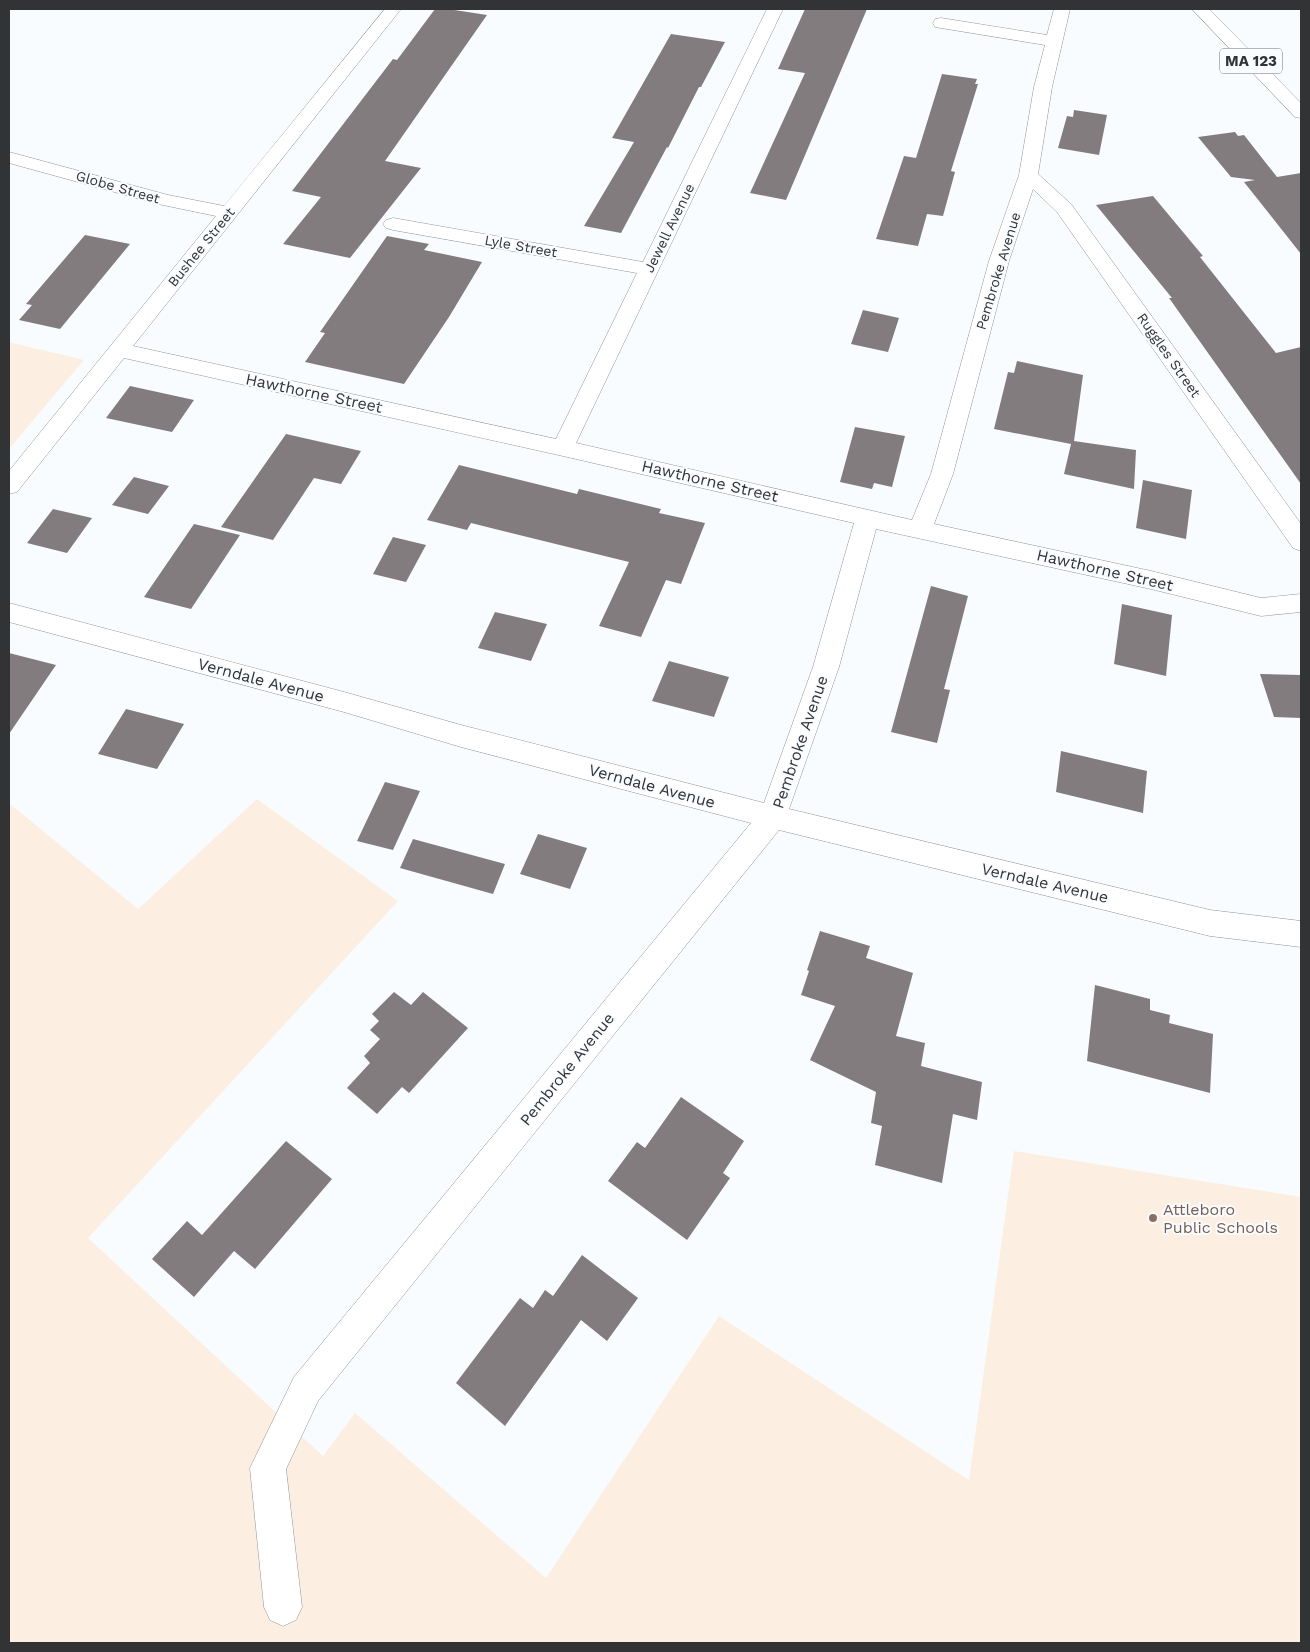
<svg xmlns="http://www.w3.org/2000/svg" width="1310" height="1652" font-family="'Work Sans',sans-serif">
<rect width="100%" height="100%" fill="#f9fcff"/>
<!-- education -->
<path fill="#fcefe1" d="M 9,342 L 84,360 L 9,449 Z
M 257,799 L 398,901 L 88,1238 L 323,1456 L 355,1413 L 546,1578 L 719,1316 L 969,1480 L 1014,1151 L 1301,1197 L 1301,1643 L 9,1643 L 9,803 L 138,909 Z"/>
<!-- building -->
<path fill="#827c7f" d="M 435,9 L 448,9 L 487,15 L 385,161 L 421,168 L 350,258 L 283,244 L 321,197 L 292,191 L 393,59 L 397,60 Z
M 805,9 L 867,9 L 786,200 L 750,193 L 805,73 L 778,69 Z
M 671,34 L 725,42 L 701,87 L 699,87 L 668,148 L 667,147 L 621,233 L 584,226 L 634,142 L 612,138 Z
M 942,74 L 977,79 L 975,84 L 978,84 L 951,171 L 955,172 L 943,216 L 927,214 L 918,246 L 876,239 L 904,156 L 916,158 Z
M 1074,110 L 1107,115 L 1099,155 L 1058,148 L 1067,116 L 1073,117 Z
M 1235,132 L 1238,136 L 1244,135 L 1277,177 L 1301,173 L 1301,254 L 1244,182 L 1255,180 L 1231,177 L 1198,137 Z
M 1153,196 L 1203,256 L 1200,257 L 1276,353 L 1301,347 L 1301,484 L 1169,298 L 1172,298 L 1096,205 Z
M 85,235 L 130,244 L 60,329 L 19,320 L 32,305 L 26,304 Z
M 387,236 L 429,244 L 424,250 L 482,262 L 449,317 L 404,384 L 305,362 L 325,333 L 320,332 Z
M 863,310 L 899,318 L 888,352 L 851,344 Z
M 1017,361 L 1083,375 L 1074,441 L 1136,450 L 1134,489 L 1064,474 L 1071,444 L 994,429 L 1008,372 L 1014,373 Z
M 130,386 L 194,400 L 172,432 L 106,418 Z
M 855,427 L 905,436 L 892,487 L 874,483 L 872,489 L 840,482 Z
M 286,434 L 361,451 L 341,484 L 314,478 L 273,540 L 221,527 Z
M 459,465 L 577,494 L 579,489 L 661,509 L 659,513 L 705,523 L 681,584 L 666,580 L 641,637 L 599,626 L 629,562 L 471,523 L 467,530 L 427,520 Z
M 134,477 L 169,486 L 148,514 L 112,505 Z
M 1143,480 L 1192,490 L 1186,539 L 1136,528 Z
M 53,509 L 92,518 L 67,553 L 27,543 Z
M 194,524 L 240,535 L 191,609 L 144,597 Z
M 393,537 L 426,545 L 406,582 L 373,574 Z
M 931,586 L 968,596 L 944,689 L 950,690 L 937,743 L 891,732 Z
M 1122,604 L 1172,615 L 1166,676 L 1114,664 Z
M 495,612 L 547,624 L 531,661 L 478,648 Z
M 9,653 L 56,665 L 9,734 Z
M 669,661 L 729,677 L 714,717 L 652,701 Z
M 1260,674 L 1301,675 L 1301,718 L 1274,717 Z
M 126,709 L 184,724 L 157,769 L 98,754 Z
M 1061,751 L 1147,771 L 1143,813 L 1056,792 Z
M 385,782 L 420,791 L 393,850 L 357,841 Z
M 538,834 L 587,848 L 570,889 L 520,874 Z
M 413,839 L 505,864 L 493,894 L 400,868 Z
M 820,931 L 870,946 L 866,958 L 913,973 L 896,1036 L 925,1043 L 921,1066 L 982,1082 L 977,1120 L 953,1114 L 942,1183 L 875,1165 L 882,1126 L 871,1123 L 876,1092 L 810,1060 L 835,1006 L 801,995 L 809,971 L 807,970 Z
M 1095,985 L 1150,999 L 1150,1010 L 1170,1015 L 1169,1023 L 1213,1034 L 1210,1093 L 1087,1061 Z
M 394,992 L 411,1005 L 423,992 L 468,1028 L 409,1093 L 402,1087 L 377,1114 L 347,1088 L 370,1063 L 364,1056 L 380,1039 L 370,1030 L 379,1021 L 372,1014 Z
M 681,1097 L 744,1141 L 723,1173 L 730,1178 L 687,1240 L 608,1181 L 637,1142 L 645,1148 Z
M 286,1141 L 332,1179 L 255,1269 L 234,1251 L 194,1297 L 152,1259 L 187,1221 L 202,1235 Z
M 582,1255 L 638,1298 L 607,1341 L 581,1320 L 505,1426 L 456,1383 L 520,1298 L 533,1308 L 545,1290 L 553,1296 Z"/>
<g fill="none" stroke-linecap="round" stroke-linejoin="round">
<defs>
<path id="minor" d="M 385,9 L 401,9 L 133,346 L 556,439 L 637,273 L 393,230 L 386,228 L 383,224 L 386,220 L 393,218 L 643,262 L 767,9 L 783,9 L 576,443 L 912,520 L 931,474 L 989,261 L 1019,175 L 1034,87 L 1045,45 L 941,28 L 935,27 L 933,23 L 935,19 L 941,18 L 1047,35 L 1054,9 L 1070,9 L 1052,87 L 1038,174 L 1071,204 L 1301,524 L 1301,551 L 1293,548 L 1057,212 L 1033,189 L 1009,261 L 953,474 L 934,524 L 1151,571 L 1261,598 L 1301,594 L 1301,612 L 1261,616 L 1151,589 L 876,529 L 839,667 L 789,809 L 1210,910 L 1301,921 L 1301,947 L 1210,936 L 779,830 L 318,1401 L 286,1469 L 302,1607 L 296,1620 L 283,1626 L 270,1620 L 264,1607 L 250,1468 L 294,1377 L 751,823 L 461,747 L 344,712 L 9,622 L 9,603 L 344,692 L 461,725 L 764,803 L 813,667 L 854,523 L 563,456 L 124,358 L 17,492 L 9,494 L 9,471 L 216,216 L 158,204 L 9,163 L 9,152 L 168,195 L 224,206 Z"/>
<path id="highway" d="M 1192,9 L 1209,9 L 1301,103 L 1301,118 L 1295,117 Z"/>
</defs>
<!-- minor casing -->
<use href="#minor" stroke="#8f9397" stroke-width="1"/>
<!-- highway casing -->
<use href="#highway" stroke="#8f9397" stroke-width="1"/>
<!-- minor -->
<use href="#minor" fill="#fff" fill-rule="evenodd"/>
<!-- highway -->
<use href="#highway" fill="#fff" fill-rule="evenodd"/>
</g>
<!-- markers -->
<circle fill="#8d6e63" stroke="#f9fcff" stroke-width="2" cx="1153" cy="1218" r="5"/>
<g text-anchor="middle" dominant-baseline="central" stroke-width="4" stroke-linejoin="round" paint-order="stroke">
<!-- far-street labels -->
<g font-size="14" fill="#323335" stroke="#f9fcff">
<text transform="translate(118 187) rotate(16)">Globe Street</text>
<text transform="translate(669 228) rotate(-64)">Jewell Avenue</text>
<text transform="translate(521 246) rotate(10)">Lyle Street</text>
<text transform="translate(201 247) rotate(-51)">Bushee Street</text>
<text transform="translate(998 271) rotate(-73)">Pembroke Avenue</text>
<text transform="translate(1169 355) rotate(55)">Ruggles Street</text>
</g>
<!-- shield labels -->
<rect fill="#f9fcff" stroke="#6e6f72" stroke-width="1" x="1220" y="48.5" width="62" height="25" rx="4"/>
<g font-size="15" font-weight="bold" fill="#323335">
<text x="1251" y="61">MA 123</text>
</g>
<!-- street labels -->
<g font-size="16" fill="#323335" stroke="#f9fcff">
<text transform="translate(314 393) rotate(12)">Hawthorne Street</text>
<text transform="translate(710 481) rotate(13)">Hawthorne Street</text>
<text transform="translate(1105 570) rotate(13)">Hawthorne Street</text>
<text transform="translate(261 680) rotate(15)">Verndale Avenue</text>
<text transform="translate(800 742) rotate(-71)">Pembroke Avenue</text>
<text transform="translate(652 786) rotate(15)">Verndale Avenue</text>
<text transform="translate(1045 883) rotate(13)">Verndale Avenue</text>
<text transform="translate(567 1069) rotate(-51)">Pembroke Avenue</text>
</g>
<!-- education labels -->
<g font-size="16" fill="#785e54" stroke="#f9fcff" text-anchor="start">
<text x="1163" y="1209">Attleboro<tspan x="1163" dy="18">Public Schools</tspan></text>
</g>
</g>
<!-- border -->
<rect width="1310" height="1652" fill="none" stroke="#323335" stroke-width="20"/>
</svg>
